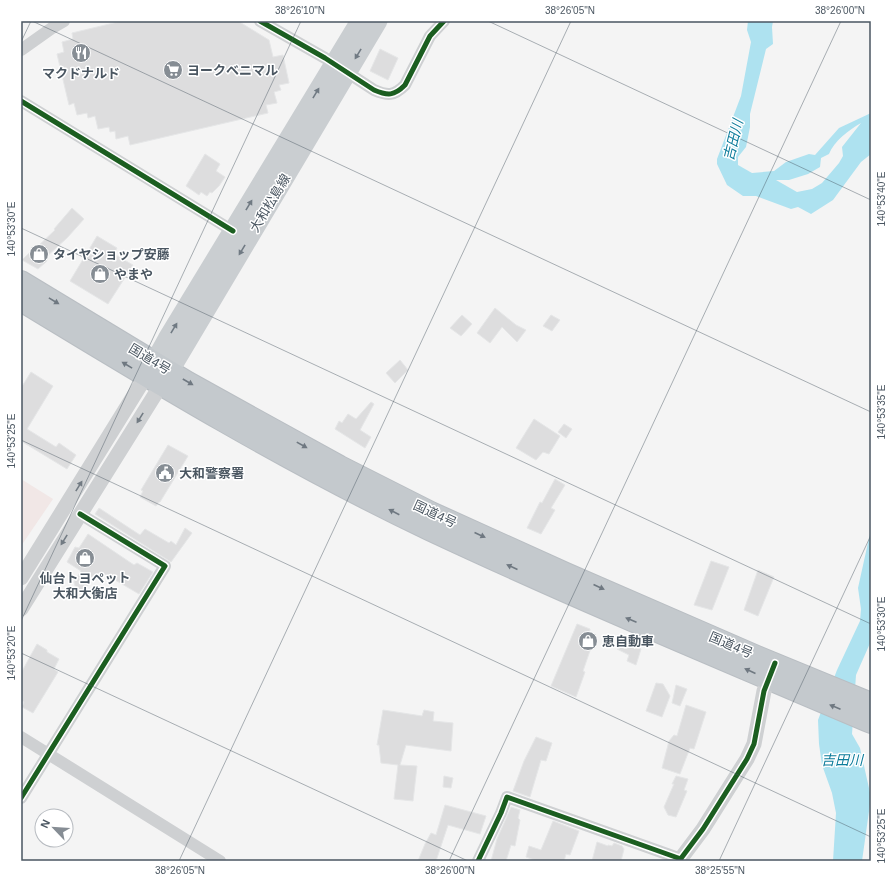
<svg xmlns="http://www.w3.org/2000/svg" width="892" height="882" font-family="Helvetica,'Noto Sans JP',sans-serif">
<rect width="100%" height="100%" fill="#f4f4f4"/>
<!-- medical -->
<path fill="#f1e7e6" d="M 21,479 L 53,499 L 21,546 Z"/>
<!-- water -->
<path fill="#aee2f0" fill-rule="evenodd" d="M 748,21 L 773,21 L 772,27 L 773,44 L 766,49 L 750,114 L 750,127 L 746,147 L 738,157 L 738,165 L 752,173 L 774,171 L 786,162 L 809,154 L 815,155 L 839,128 L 871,113 L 871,154 L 861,162 L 833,200 L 811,214 L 798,207 L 791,209 L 756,196 L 743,196 L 727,185 L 717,164 L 717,159 L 741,96 L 751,42 L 747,30 ZM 861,123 L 842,147 L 843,156 L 839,163 L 822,183 L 812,189 L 797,192 L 776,180 L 789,180 L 808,174 L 820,167 L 821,158 L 829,154 C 834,141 849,130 861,123 Z
M 871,529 L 871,641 L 856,675 L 852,734 L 860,748 L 871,797 L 862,861 L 833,861 L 836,813 L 832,793 L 822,765 L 819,744 L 818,720 L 837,670 L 860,621 L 861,609 L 858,588 Z"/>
<!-- building -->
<path fill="#ddddde" stroke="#e5e6e7" d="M 122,21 L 238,21 L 269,40 L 273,57 L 283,55 L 289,83 L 279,85 L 281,90 L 274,92 L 277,103 L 266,105 L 268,113 L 130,145 L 128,136 L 116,139 L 115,131 L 110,132 L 109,127 L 98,129 L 95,116 L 88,118 L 87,113 L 77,115 L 74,103 L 69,105 L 57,54 L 64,52 L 62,42 L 73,39 L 72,33 Z
M 380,49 L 398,58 L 388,80 L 370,71 Z
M 205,154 L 220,164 L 216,171 L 225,177 L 219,186 L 212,193 L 210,192 L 207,196 L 201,192 L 199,195 L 186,186 Z
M 72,208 L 84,219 L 67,238 L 45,258 L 47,261 L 38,269 L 22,260 L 34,248 L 35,249 L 55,230 L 54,229 Z
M 97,236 L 117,248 L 114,254 L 133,265 L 108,304 L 70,281 Z
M 495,308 L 516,325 L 526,330 L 517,342 L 502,327 L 490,343 L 477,333 Z
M 462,315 L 472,324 L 461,336 L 450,328 Z
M 551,315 L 560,320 L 552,331 L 543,326 Z
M 400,360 L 408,370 L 395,383 L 386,373 Z
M 31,372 L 53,386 L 27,429 L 56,447 L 59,443 L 76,455 L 67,469 L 21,441 L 21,388 Z
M 371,402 L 374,404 L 360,430 L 371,437 L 365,448 L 335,429 L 339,421 L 342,423 L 348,414 L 356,419 Z
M 534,419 L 560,436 L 549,454 L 543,452 L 536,460 L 516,448 Z
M 564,424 L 572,429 L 566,438 L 558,432 Z
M 168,445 L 188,456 L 160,502 L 159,502 L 156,506 L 140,497 L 143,491 L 141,490 Z
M 555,479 L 565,485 L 551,508 L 555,510 L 541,534 L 527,528 L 540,502 L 542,503 Z
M 99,508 L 140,535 L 145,529 L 169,543 L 171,541 L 176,545 L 185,528 L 192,533 L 171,562 L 95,514 Z
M 88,534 L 134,565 L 137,563 L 153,572 L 139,594 L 105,574 L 102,578 L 89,577 L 88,585 L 84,590 L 76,589 L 74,582 L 81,571 L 67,562 L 75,547 L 79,548 Z
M 711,561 L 729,567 L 712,610 L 694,605 Z
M 758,570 L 774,577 L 758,616 L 744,610 Z
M 577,624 L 590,629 L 589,636 L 594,639 L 583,671 L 585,672 L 576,697 L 551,686 Z
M 625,640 L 641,649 L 636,665 L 627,661 L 629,655 L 617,649 L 620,641 L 623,642 Z
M 37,644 L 47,650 L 47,652 L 59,659 L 54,669 L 58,672 L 33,713 L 22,707 L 24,702 L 21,700 L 21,673 Z
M 656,683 L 663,684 L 670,696 L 662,717 L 646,711 Z
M 676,685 L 687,689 L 680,706 L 672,703 Z
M 686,705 L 706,712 L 694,749 L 690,748 L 680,774 L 662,768 L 669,741 L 674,735 L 677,736 Z
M 383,710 L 422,716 L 424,710 L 434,712 L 433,721 L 453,723 L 451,751 L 406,745 L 400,765 L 417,766 L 413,801 L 394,799 L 398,765 L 381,763 L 379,745 L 377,745 Z
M 536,737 L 552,743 L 546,761 L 541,760 L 530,797 L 513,791 L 524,761 Z
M 444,776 L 453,778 L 451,788 L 443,787 Z
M 676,776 L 688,779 L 684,790 L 687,791 L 676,817 L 668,815 L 664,807 L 674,784 L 672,784 Z
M 445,805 L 486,816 L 480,834 L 448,825 L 436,861 L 418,861 L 425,844 L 431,833 L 436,835 Z
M 511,807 L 520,810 L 518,818 L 520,820 L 515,846 L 511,845 L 506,861 L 491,861 L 497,839 Z
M 553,821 L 579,831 L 570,855 L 566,854 L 564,861 L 537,861 L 526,857 L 529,846 L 541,850 Z
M 597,842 L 608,846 L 608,845 L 612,846 L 614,843 L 622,846 L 624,849 L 621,861 L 592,861 Z"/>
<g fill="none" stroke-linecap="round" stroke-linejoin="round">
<defs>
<path id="trunk" d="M 21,281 L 188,382 L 340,466 L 431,512 L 566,573 L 757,656 L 871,703
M 21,301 C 154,382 288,463 429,530 C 574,598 723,660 871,723"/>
</defs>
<!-- trunk casing -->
<use href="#trunk" stroke="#b9bec3" stroke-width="22"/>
<!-- minor -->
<path stroke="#ced0d2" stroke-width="12" d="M 260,21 L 325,58 L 374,90 C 388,96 394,96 405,85 L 430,36 L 444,21
M 21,50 L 52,28 L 64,21
M 21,101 L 233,231
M 21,737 L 220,861
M 21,798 L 165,566 L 80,514
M 478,861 L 501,813 L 507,797 L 681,859"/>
<!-- tertiary -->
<path stroke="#ced0d2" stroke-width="15" d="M 21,578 L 146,376
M 21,609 L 161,385
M 679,861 L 703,829 L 747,759 L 754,744 L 764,691 L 772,671"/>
<!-- primary -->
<path stroke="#caced1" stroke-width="19" d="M 147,375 L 167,339 L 360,21
M 162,384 L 378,21"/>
<!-- trunk -->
<use href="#trunk" stroke="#c4c9cd" stroke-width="20"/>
<defs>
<path id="cycleway" d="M 260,21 L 325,58 L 374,90 C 388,96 394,96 405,85 L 430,36 L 444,21
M 21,101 L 233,231
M 21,798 L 165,566 L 80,514
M 478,861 L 501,813 L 507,797 L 681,859
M 679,861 L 703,829 L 747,759 L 754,744 L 764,691 L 775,663"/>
</defs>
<!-- cycleway casing -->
<use href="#cycleway" stroke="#fff" stroke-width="8"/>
<!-- cycleway -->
<use href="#cycleway" stroke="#1b5e20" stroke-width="5"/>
</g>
<!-- one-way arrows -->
<defs><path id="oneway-solid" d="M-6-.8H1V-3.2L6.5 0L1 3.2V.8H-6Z"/></defs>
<g fill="#707a83">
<use href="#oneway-solid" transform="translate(358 54) rotate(121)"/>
<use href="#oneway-solid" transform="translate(316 93) rotate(-59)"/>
<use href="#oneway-solid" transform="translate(249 205) rotate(-59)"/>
<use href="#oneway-solid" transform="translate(242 250) rotate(121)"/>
<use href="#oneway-solid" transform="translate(174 328) rotate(-59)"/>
</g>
<g fill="#6f7881">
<use href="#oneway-solid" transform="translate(54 301) rotate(31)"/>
<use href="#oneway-solid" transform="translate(127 365) rotate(-149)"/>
<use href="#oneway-solid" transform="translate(188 382) rotate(30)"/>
<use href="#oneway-solid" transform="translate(302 445) rotate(29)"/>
<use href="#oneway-solid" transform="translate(394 512) rotate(-153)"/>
<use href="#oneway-solid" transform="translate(480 535) rotate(24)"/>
<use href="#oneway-solid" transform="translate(512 567) rotate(-156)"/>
<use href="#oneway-solid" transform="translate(599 587) rotate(24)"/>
<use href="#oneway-solid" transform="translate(631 620) rotate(-157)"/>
<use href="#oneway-solid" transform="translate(750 671) rotate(-156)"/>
<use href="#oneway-solid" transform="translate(835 707) rotate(-157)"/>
</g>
<g fill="#727b83">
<use href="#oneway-solid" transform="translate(140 418) rotate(122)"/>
<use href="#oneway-solid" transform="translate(79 486) rotate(-58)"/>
<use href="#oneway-solid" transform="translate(64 540) rotate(122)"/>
</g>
<!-- ticks -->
<path fill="none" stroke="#4a5661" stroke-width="1" stroke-opacity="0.45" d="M 32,21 L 871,412M 488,21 L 871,200M 21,42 L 31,21M 21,228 L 871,624M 21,440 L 871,837M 21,621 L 301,21M 21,653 L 468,861M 179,861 L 571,21M 449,861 L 841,21M 719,861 L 871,535"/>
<!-- icons -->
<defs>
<symbol id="restaurant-disc" viewBox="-11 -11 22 22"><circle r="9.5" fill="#868d94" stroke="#fff"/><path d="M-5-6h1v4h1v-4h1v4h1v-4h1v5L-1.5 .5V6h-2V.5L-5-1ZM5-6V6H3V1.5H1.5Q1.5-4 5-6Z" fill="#fff"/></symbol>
<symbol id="supermarket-disc" viewBox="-11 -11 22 22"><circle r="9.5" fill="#868d94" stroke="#fff"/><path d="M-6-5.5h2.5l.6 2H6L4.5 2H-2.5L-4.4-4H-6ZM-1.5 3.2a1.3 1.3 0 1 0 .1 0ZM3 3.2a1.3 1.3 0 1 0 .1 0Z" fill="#fff"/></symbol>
<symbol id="shop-disc" viewBox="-11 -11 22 22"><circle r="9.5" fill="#868d94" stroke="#fff"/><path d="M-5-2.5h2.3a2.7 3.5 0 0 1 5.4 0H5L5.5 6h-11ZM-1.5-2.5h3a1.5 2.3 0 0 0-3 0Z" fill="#fff"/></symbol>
<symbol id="civic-disc" viewBox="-11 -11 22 22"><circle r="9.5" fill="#868d94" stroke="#fff"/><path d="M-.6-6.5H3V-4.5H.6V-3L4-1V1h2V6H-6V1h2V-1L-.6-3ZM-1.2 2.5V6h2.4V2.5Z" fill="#fff"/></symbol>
</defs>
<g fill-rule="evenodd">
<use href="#restaurant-disc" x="70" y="42" width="22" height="22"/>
<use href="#supermarket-disc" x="162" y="59" width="22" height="22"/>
<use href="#shop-disc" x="28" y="243" width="22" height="22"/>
<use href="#shop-disc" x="89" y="263" width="22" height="22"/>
<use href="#civic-disc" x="154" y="462" width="22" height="22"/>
<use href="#shop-disc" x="74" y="547" width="22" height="22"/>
<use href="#shop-disc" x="577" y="630" width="22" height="22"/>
</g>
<g text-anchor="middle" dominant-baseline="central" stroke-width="3" stroke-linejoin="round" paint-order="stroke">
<!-- poi labels -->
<g font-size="13" font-weight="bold" fill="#4a5661" stroke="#fff" text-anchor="start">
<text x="187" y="70">ヨークベニマル</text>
<text x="81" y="73" text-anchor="middle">マクドナルド</text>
<text x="53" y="254">タイヤショップ安藤</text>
<text x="114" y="274">やまや</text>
<text x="179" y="473">大和警察署</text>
<text x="85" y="578" text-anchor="middle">仙台トヨペット<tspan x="85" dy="15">大和大衡店</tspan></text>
<text x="602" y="641">恵自動車</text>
</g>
<!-- street labels -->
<g font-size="13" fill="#4a5661" stroke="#fff">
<text transform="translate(270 203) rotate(-59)">大和松島線</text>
<text transform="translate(150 359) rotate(31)">国道4号</text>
<text transform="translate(435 514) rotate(25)">国道4号</text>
<text transform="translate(731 645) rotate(23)">国道4号</text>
</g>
<!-- water labels -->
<g font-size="14" font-style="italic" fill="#0c7c9b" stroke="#fff">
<text transform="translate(733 140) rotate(-76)">吉田川</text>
<text x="842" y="760">吉田川</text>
</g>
</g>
<!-- border -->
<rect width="892" height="882" fill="none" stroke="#ffffff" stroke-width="44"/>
<!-- north arrow -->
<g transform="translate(54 828) rotate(295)"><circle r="19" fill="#ffffff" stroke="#b7bbc0"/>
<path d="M0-3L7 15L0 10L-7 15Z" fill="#868d94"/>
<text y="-6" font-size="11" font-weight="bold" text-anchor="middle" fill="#4a5661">N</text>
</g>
<rect x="22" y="22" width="848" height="838" fill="none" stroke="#4a5661" stroke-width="1.5"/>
<g font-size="10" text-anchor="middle" fill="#4a5661">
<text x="300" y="14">38°26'10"N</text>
<text x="570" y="14">38°26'05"N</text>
<text x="840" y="14">38°26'00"N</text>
<text transform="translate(881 199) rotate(-90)" y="4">140°53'40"E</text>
<text transform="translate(11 229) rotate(-90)" y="4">140°53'30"E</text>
<text transform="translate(881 412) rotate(-90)" y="4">140°53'35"E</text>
<text transform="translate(11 441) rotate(-90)" y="4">140°53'25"E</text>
<text transform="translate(881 624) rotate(-90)" y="4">140°53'30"E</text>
<text transform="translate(11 653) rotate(-90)" y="4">140°53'20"E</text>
<text transform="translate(881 836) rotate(-90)" y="4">140°53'25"E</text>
<text x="180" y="874">38°26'05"N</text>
<text x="450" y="874">38°26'00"N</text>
<text x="720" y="874">38°25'55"N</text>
</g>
</svg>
